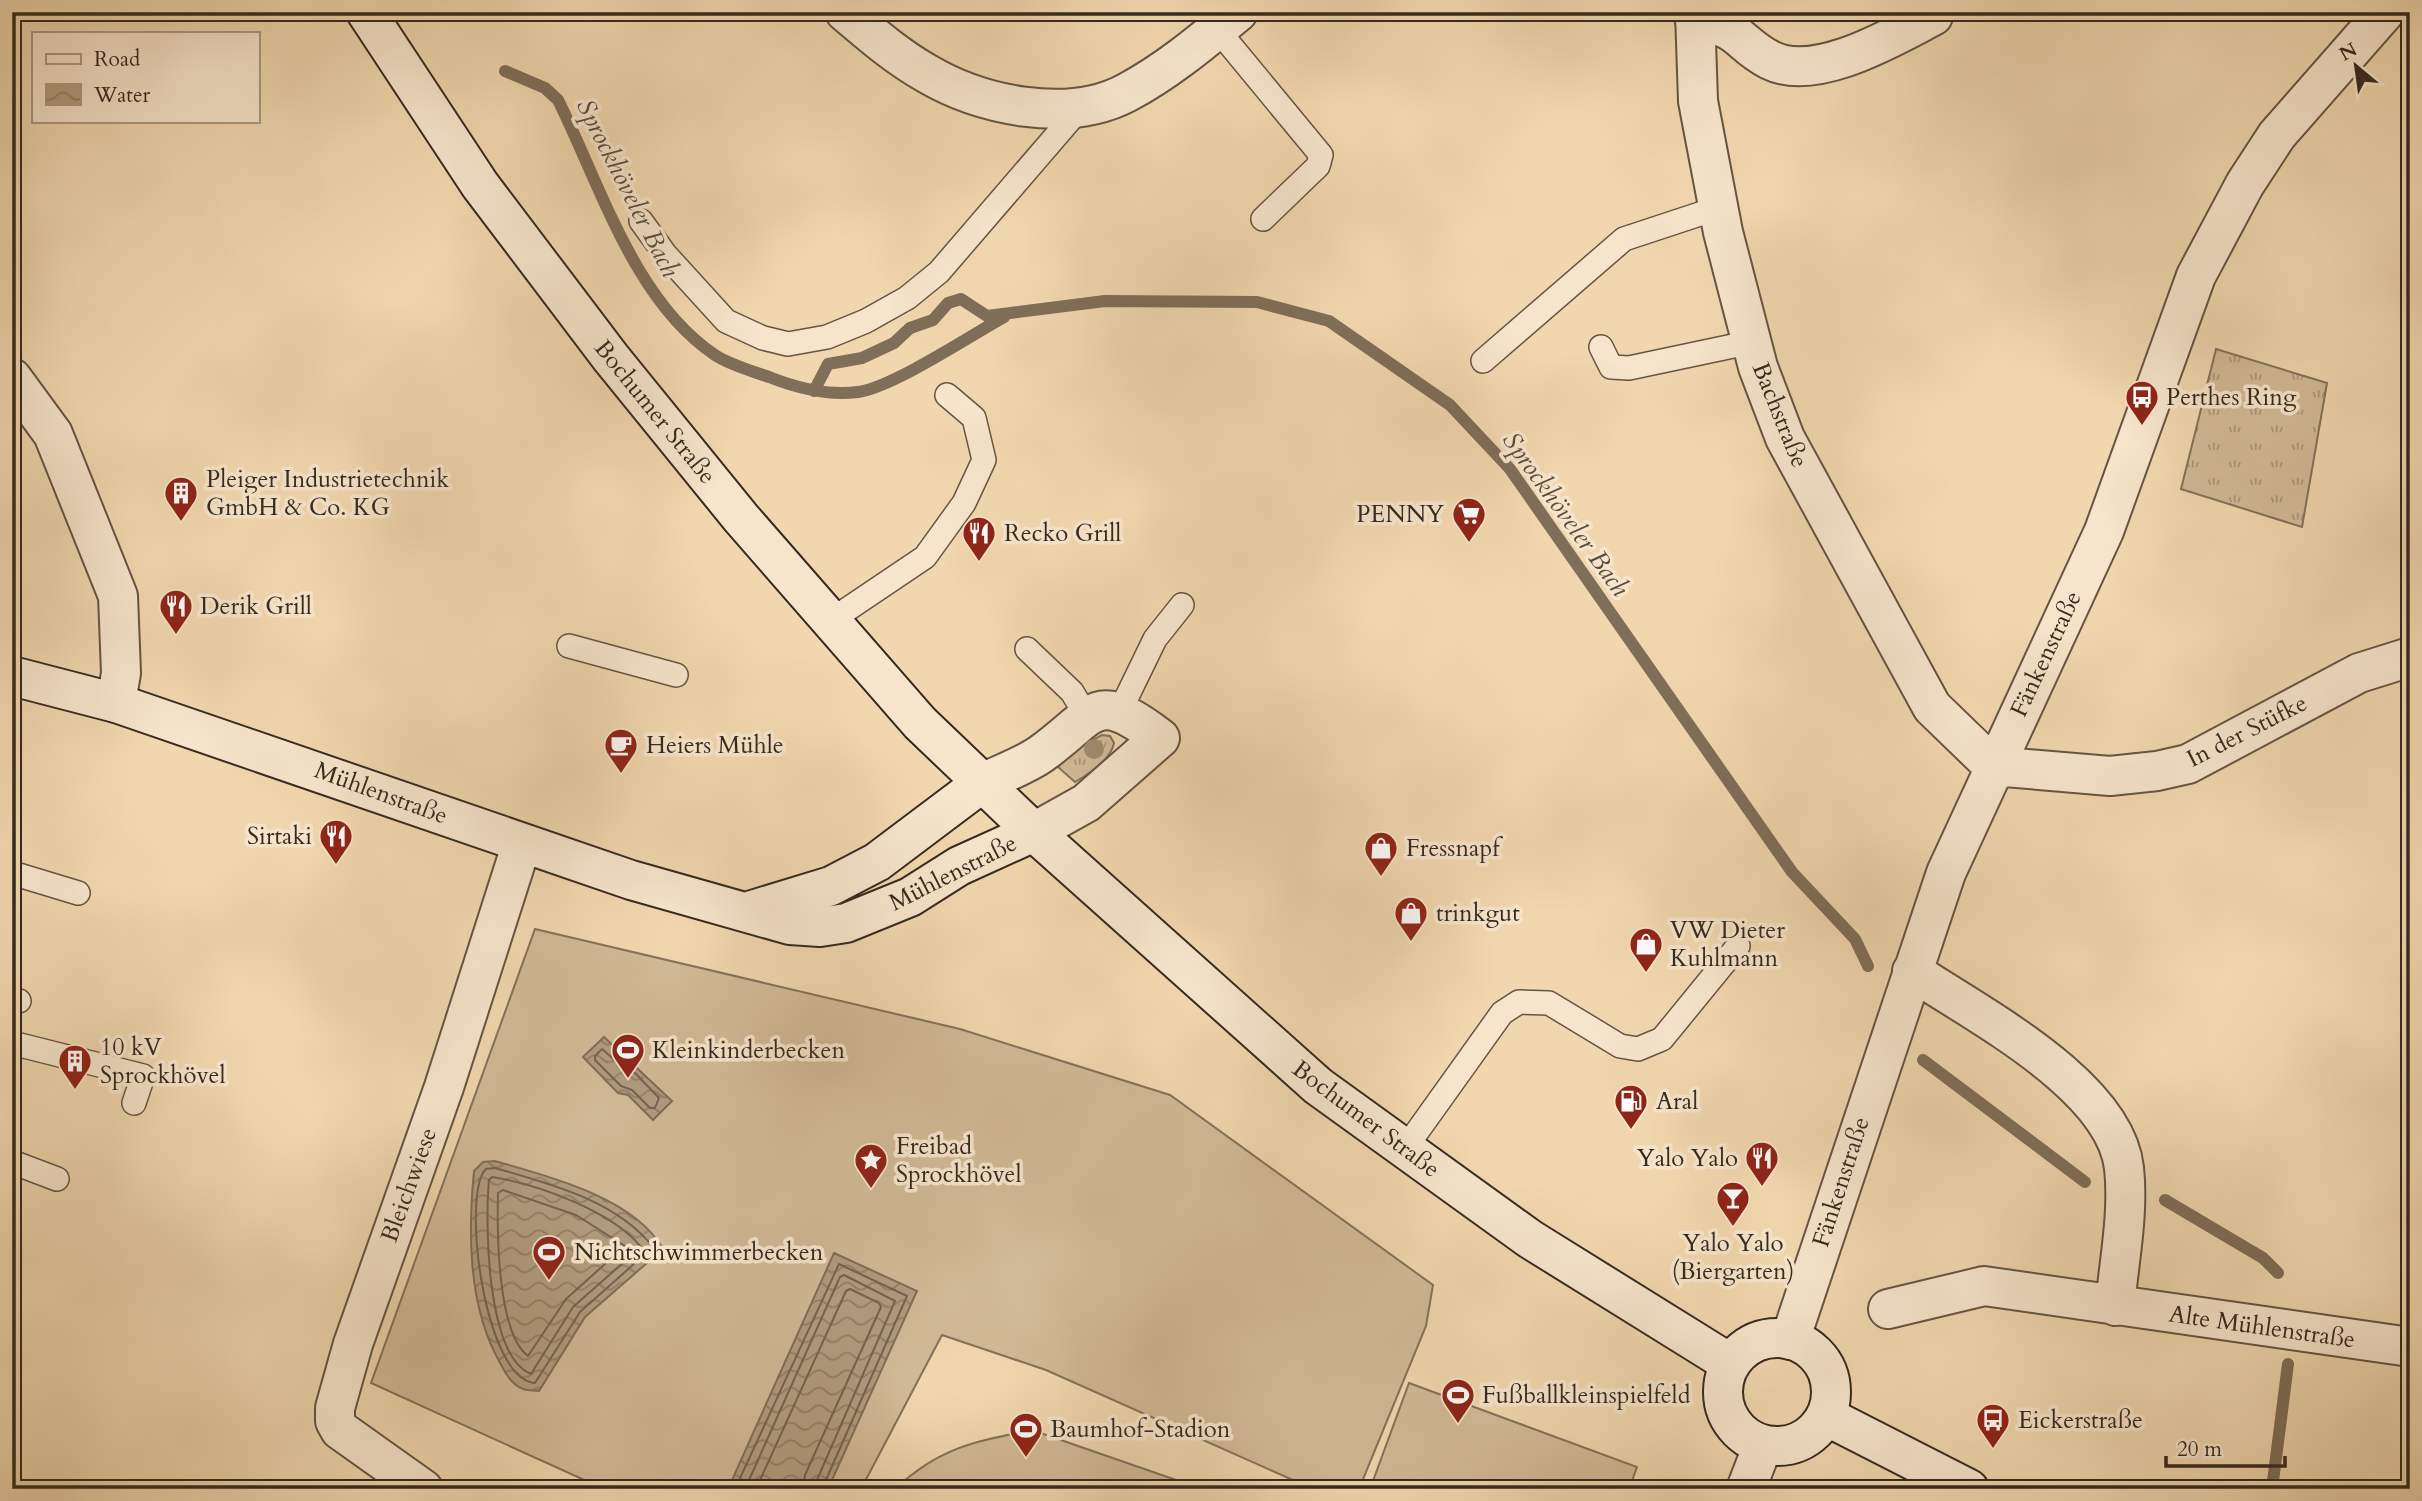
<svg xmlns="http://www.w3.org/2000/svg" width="2422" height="1501" font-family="Cardo,serif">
<defs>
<pattern id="grass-tufts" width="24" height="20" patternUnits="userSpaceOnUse" patternTransform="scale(1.75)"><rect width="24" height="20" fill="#d1ba97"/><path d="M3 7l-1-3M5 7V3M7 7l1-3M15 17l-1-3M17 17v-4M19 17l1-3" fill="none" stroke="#aa977b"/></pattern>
<pattern id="water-waves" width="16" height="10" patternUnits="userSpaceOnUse" patternTransform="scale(1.75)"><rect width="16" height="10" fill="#b19c7e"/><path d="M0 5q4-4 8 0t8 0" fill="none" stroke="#917f67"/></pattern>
</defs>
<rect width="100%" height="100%" fill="#f1d7af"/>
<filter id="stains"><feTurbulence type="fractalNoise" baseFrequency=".00286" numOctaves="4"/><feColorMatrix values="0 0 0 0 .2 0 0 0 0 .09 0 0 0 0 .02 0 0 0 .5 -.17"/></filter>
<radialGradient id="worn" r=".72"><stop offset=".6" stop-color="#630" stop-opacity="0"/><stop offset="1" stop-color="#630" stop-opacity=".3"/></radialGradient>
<!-- grass -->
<path fill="url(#grass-tufts)" stroke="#83725b" stroke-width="2" d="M 2216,349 L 2327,383 L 2302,527 L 2181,489 Z
M 1102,735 L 1110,736 L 1114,743 C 1111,760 1089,774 1075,782 L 1058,767 L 1079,747 Z"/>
<!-- garden -->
<path fill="#d1ba97" stroke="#83725b" stroke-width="2" d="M 535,929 L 960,1029 L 1170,1095 L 1433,1285 L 1426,1326 L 1359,1489 L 1313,1489 L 1046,1370 L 942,1335 L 861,1489 L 604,1489 L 371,1383 Z
M 1409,1383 L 1637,1467 L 1629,1489 L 1370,1489 Z
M 1032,1430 L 1202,1489 L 895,1489 C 940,1447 974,1442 1032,1430 Z"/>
<!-- water -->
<path fill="url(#water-waves)" stroke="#7f6e58" stroke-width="2" d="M 604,1037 L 672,1101 L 653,1120 L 628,1095 L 618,1093 L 583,1057 Z
M 495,1161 C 547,1176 634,1197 663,1249 L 585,1317 L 539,1391 C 535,1390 528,1391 523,1389 C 511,1385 505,1372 499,1361 C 468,1305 468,1233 474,1171 L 483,1162 Z
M 834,1253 L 917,1291 L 828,1489 L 728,1489 Z"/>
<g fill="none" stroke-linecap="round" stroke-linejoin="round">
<!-- shore -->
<path stroke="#73634e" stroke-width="2" d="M 602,1049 L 625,1069 L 635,1073 L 659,1098 L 655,1108 L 650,1108 L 632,1090 L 621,1086 L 595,1060 L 595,1056 Z
M 495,1168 C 550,1184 616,1200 653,1247 L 580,1312 L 535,1383 C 484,1380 461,1192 486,1169 Z
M 492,1177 C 537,1184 612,1211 641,1247 L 573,1307 L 531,1374 C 486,1356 485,1221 489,1180 Z
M 503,1190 L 576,1215 L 625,1246 L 566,1299 L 528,1356 C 497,1333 497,1230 498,1193 Z
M 735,1489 L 839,1264 L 907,1296 L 822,1489
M 745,1489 L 840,1277 L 844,1275 L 895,1301 L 813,1489
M 756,1489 L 846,1291 L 850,1289 L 879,1303 L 881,1307 L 805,1475 L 803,1489"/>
<!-- stream -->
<path stroke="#7f6e58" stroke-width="12" d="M 505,71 L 545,88 L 558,100 C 600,184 634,301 715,355 C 730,365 752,371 769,377 C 797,388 828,396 858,392 C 893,387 970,336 1004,317
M 814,391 L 828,364 L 862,358 L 894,343 L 910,328 L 933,320 L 948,303 L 961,299 L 987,316 L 1105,301 L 1257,302 L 1329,321 L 1450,405 L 1510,469 L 1792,872 L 1855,939 L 1868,966
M 1923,1060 L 2085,1182
M 2165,1200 L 2263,1258 L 2278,1273
M 2272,1489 L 2288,1364"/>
<defs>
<path id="lane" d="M 1217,29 L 1321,155 L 1318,166 L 1263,219
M 641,221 L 665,254 L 726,321 L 763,338 L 788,344 L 827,337 L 866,321 L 907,298 L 939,272 L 1081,107
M 1601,347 L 1611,367 L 1629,368 L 1752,342
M 1483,361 L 1624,239 L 1718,208
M 830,621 L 925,557 L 964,503 L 984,460 L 974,418 L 947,395
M 569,646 L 676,675
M 1027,649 L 1072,692 L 1086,715
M 1120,711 L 1155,639 L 1182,605
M 12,873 L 78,893
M 12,999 L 19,1001
M 12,1043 L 143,1076 L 134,1103
M 1404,1150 L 1502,1013 L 1519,1002 L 1549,1003 L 1620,1046 L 1638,1049 L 1662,1039 L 1738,946
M 12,1162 L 57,1179"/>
<path id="street" d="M 845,12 C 871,34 896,56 926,73 C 980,105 1067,124 1126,93 C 1166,72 1203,41 1238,12
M 1695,12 L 1698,101 L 1723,232 L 1758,367 L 1785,438 L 1932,707 L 1993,766 L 2110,776 L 2157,771 L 2188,764 L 2359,673 L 2410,657
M 1695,22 C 1740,25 1737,43 1770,60 C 1815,83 1893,37 1933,16
M 12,378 L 53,434 L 118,596 L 121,673 L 116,703
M 982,783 C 1001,774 1024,766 1041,754 C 1096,715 1093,687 1160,738 L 1086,803 L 1034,832
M 1912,971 C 1976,1014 2115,1085 2124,1168 C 2129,1213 2119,1261 2115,1306
M 1888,1309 L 1984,1286 L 2410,1347
M 1790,1340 L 1946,873 L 2104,531 L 2196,276 L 2245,184 L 2277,135 L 2385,12
M 423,1489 L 340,1430 L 335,1421 L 335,1408 L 353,1344 L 444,1087 L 522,843
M 1746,1489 L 1763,1445"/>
<path id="secondary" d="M 366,12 L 480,185 L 611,358 L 741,518 L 920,723 L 1034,832 L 1318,1086 L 1530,1239 L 1731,1364
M 12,676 L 116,703 L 631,880 L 790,925 L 820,927 L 846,923 L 910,897 L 959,866 L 1034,832
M 749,911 L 831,886 L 877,862 L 982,783
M1723 1392a54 54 0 1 1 108 0a54 54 0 1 1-108 0Z
M 1826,1416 L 1969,1489"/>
</defs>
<!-- lane casing -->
<use href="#lane" stroke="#645543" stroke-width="26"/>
<!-- street casing -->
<use href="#street" stroke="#645543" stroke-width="42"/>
<!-- secondary casing -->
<use href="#secondary" stroke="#352a1f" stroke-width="42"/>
<!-- lane -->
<use href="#lane" stroke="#f6e5cb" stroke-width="23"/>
<!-- street -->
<use href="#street" stroke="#f6e5cb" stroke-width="38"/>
<!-- secondary -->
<use href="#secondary" stroke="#f6e5cb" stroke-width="38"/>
</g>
<!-- trees -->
<circle fill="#9f8c70" cx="1094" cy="749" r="10"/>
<!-- icons -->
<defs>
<symbol id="bus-pin" viewBox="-11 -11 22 30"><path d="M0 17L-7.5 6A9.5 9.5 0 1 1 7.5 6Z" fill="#8f2418" stroke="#f6e5cb"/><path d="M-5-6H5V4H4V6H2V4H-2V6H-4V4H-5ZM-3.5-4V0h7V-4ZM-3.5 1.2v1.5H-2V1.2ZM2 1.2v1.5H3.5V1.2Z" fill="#fff"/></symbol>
<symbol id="building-pin" viewBox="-11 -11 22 30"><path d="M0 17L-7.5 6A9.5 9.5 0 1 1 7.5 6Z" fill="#8f2418" stroke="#f6e5cb"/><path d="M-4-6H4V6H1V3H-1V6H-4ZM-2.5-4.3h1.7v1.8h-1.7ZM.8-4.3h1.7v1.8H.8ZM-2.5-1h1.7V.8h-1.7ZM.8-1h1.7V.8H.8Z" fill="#fff"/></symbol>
<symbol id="supermarket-pin" viewBox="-11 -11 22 30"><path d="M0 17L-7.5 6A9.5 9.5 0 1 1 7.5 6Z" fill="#8f2418" stroke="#f6e5cb"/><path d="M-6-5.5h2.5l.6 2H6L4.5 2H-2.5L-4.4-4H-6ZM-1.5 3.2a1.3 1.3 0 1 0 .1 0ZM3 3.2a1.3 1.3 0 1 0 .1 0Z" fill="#fff"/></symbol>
<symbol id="restaurant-pin" viewBox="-11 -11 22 30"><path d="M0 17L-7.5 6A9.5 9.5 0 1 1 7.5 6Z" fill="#8f2418" stroke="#f6e5cb"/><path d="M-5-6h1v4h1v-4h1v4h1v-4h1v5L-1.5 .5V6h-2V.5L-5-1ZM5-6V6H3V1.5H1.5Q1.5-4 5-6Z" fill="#fff"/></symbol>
<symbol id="cafe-pin" viewBox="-11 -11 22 30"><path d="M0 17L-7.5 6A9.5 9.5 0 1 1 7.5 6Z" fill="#8f2418" stroke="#f6e5cb"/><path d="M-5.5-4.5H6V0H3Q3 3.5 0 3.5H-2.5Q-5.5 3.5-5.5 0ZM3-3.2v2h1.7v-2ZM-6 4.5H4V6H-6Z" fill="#fff"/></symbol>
<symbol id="shop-pin" viewBox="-11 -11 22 30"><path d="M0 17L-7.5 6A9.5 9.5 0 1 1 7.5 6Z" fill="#8f2418" stroke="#f6e5cb"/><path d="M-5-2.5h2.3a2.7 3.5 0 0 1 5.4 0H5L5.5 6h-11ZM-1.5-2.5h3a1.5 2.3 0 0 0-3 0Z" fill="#fff"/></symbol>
<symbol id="stadium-pin" viewBox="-11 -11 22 30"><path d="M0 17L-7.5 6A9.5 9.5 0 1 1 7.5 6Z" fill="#8f2418" stroke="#f6e5cb"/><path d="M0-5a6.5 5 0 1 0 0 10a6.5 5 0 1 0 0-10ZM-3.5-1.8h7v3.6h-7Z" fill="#fff"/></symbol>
<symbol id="fuel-pin" viewBox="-11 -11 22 30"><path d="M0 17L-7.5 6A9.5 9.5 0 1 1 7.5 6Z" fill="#8f2418" stroke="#f6e5cb"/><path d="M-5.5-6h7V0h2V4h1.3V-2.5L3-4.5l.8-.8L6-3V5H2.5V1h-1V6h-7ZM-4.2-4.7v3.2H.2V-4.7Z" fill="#fff"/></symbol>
<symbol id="sight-pin" viewBox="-11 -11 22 30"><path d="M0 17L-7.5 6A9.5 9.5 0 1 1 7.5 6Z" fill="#8f2418" stroke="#f6e5cb"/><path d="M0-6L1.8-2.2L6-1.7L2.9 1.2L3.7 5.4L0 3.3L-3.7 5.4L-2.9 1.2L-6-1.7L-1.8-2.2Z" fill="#fff"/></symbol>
<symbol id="bar-pin" viewBox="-11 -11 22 30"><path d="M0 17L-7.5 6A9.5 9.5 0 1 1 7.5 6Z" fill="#8f2418" stroke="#f6e5cb"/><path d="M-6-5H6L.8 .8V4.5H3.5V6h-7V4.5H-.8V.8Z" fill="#fff"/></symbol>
</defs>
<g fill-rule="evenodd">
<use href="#bus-pin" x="2123" y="378" width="38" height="52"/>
<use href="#building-pin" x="162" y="474" width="38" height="52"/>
<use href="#supermarket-pin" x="1450" y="495" width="38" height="52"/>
<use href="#restaurant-pin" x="960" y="514" width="38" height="52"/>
<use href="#restaurant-pin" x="157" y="587" width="38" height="52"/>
<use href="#cafe-pin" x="602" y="726" width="38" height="52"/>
<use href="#restaurant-pin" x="317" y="817" width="38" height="52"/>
<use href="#shop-pin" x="1362" y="829" width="38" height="52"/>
<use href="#shop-pin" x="1392" y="894" width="38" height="52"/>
<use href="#shop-pin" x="1627" y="925" width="38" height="52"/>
<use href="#stadium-pin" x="609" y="1031" width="38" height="52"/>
<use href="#building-pin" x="56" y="1042" width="38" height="52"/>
<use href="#fuel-pin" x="1612" y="1082" width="38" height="52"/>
<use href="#restaurant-pin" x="1743" y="1139" width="38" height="52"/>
<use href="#sight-pin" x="852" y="1141" width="38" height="52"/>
<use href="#bar-pin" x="1714" y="1179" width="38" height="52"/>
<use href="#stadium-pin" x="530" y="1233" width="38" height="52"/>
<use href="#stadium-pin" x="1439" y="1376" width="38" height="52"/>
<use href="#bus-pin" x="1974" y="1401" width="38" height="52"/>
<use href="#stadium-pin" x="1007" y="1410" width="38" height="52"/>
</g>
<g text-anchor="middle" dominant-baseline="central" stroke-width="7" stroke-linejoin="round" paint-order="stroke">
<!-- poi labels -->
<g font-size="24" fill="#352a1f" stroke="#f6e5cb" text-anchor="start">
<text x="2166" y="397">Perthes Ring</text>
<text x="206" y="479">Pleiger Industrietechnik<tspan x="206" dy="28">GmbH &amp; Co. KG</tspan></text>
<text x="1444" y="514" text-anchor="end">PENNY</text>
<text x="1004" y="533">Recko Grill</text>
<text x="200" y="606">Derik Grill</text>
<text x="646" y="745">Heiers Mühle</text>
<text x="312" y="836" text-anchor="end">Sirtaki</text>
<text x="1406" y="848">Fressnapf</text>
<text x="1436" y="913">trinkgut</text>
<text x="1670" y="930">VW Dieter<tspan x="1670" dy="28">Kuhlmann</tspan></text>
<text x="100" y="1047">10 kV<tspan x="100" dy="28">Sprockhövel</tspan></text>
<text x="652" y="1050">Kleinkinderbecken</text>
<text x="1656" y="1101">Aral</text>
<text x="896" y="1146">Freibad<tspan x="896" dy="28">Sprockhövel</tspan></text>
<text x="1738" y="1158" text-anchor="end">Yalo Yalo</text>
<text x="1733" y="1243" text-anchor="middle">Yalo Yalo<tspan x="1733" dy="28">(Biergarten)</tspan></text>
<text x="574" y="1252">Nichtschwimmerbecken</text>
<text x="1482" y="1395">Fußballkleinspielfeld</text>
<text x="2018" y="1420">Eickerstraße</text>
<text x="1050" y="1429">Baumhof-Stadion</text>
</g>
<!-- street labels -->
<g font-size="24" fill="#352a1f" stroke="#f6e5cb">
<text transform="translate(655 412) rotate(51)">Bochumer Straße</text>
<text transform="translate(1780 415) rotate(68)">Bachstraße</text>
<text transform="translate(2046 654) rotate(-65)">Fänkenstraße</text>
<text transform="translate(2247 731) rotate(-27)">In der Stüfke</text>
<text transform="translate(381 793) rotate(20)">Mühlenstraße</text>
<text transform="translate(953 873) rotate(-27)">Mühlenstraße</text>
<text transform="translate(1366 1119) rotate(37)">Bochumer Straße</text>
<text transform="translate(1841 1182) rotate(-72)">Fänkenstraße</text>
<text transform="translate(409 1185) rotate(-70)">Bleichwiese</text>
<text transform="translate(2262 1327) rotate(8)">Alte Mühlenstraße</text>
</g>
<!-- water labels -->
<g font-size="26" font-style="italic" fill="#5a4c3c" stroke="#f6e5cb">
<text transform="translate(628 188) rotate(63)">Sprockhöveler Bach</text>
<text transform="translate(1566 514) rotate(54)">Sprockhöveler Bach</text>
</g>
</g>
<!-- margin -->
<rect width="2422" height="1501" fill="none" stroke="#f1d7af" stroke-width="42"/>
<rect x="14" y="14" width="2394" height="1473" fill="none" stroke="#352a1f" stroke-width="3.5"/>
<rect x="21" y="21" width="2380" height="1459" fill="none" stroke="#352a1f" stroke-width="2"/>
<!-- legend -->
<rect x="32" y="32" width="228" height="91" fill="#f6e5cb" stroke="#a99a86" stroke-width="2"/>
<rect x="46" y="54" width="35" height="10" fill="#f6e5cb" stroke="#a99a86" stroke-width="2"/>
<text x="94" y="66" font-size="21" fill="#352a1f">Road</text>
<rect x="46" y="84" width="35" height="21" fill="url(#water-waves)" stroke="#a99a86" stroke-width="2"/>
<text x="94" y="102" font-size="21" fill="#352a1f">Water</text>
<!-- north arrow -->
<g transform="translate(2356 66) rotate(331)" stroke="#f6e5cb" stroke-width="5" paint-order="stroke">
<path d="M0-5L12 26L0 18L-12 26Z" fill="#352a1f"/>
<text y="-10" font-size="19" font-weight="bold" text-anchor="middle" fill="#352a1f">N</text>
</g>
<!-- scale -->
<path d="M2166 1456v10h119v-10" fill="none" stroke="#352a1f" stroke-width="3.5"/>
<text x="2177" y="1456" font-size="21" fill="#352a1f" stroke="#f6e5cb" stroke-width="5" paint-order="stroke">20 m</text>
<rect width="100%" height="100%" filter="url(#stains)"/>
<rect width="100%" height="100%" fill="url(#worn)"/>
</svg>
